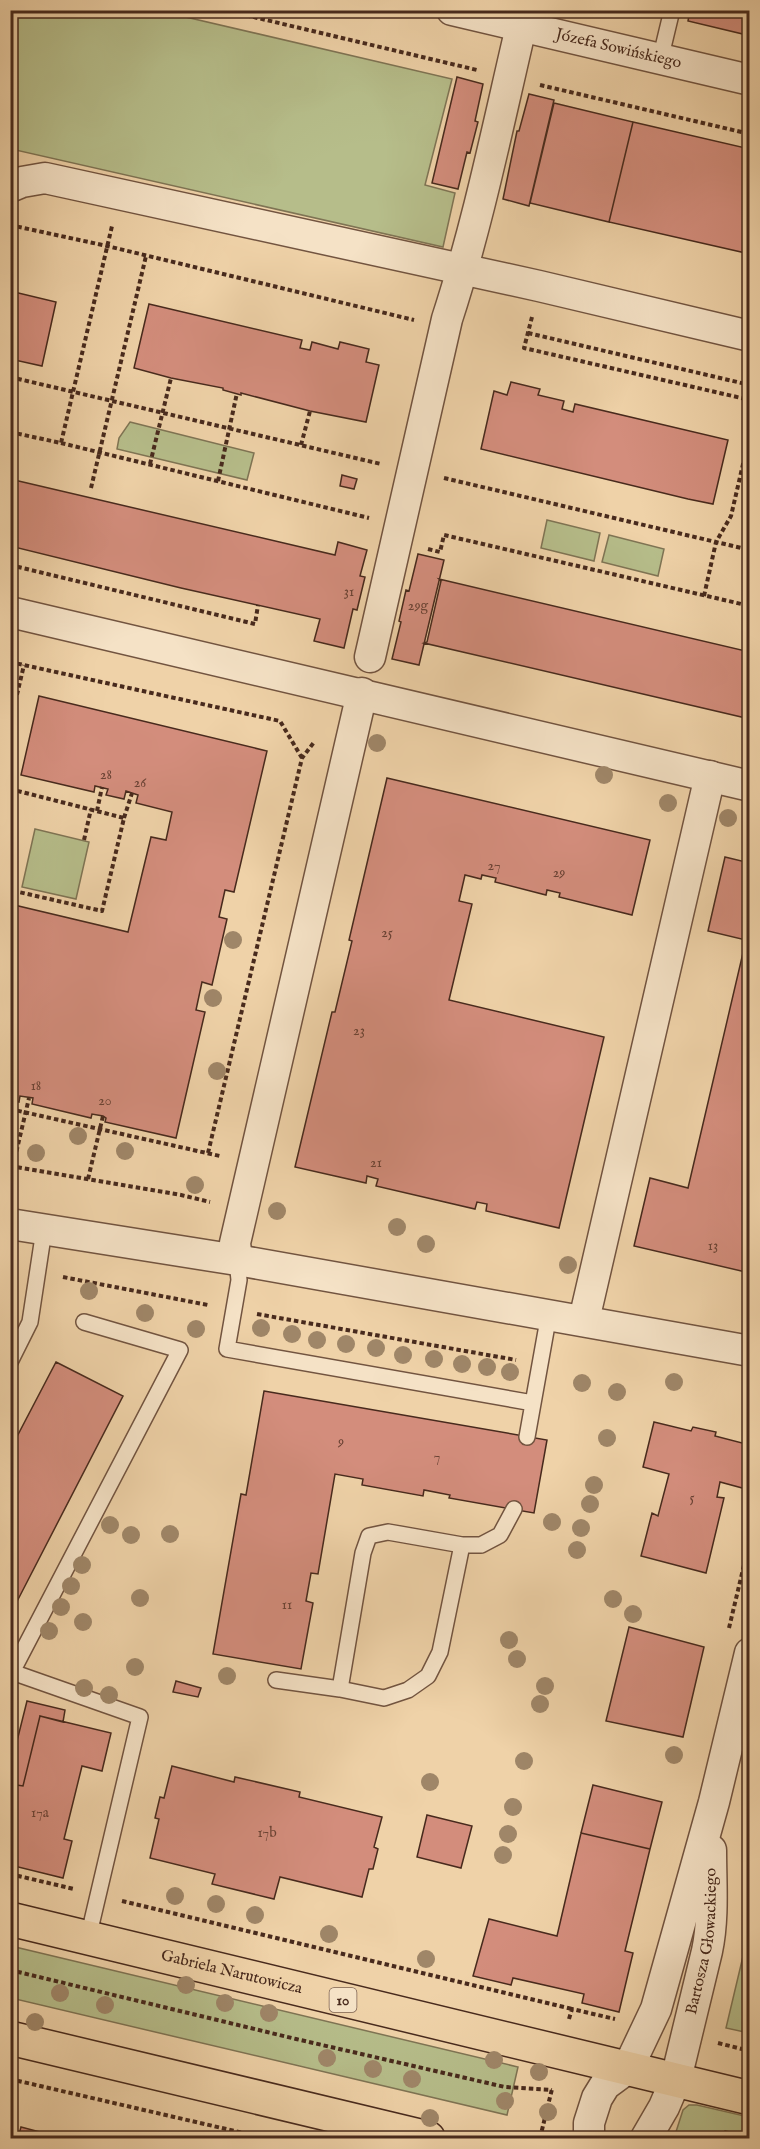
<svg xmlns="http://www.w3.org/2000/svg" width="760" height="2149" font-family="'IM FELL English',serif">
<rect width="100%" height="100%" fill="#efd2a8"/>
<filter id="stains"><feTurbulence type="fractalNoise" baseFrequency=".00333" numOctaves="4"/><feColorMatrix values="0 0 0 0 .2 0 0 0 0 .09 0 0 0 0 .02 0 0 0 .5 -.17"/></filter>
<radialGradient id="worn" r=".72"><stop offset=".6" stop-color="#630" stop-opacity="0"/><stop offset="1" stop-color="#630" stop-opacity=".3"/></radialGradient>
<!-- green -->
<path fill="#b6bd8a" stroke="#7f7454" stroke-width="1.5" d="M 11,10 L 160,11 L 452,79 L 425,185 L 455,193 L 443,247 L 11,149 L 11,134 L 15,115 L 10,113 Z
M 130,422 L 254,453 L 247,480 L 117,449 L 119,438 Z
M 547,520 L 600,533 L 594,561 L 541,548 Z
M 609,535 L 664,549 L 658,576 L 602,562 Z
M 35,829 L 89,842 L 76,899 L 22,887 Z
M 749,1931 L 750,2033 L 749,2033 L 726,2028 Z
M 11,1946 L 518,2067 L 507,2115 L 11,1998 Z
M 689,2105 L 697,2105 L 749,2117 L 749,2138 L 674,2138 L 683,2110 Z"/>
<!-- building -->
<path fill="#d38d7c" stroke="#482a1d" stroke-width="1.5" d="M 690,10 L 750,10 L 750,25 L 747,35 L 688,21 Z
M 457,77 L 483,84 L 475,121 L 478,122 L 470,153 L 467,152 L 458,189 L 432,183 Z
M 529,94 L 554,100 L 529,206 L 503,199 L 517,131 L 519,131 Z
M 554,103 L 633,122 L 609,222 L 530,203 Z
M 633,122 L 750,149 L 750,254 L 609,222 Z
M 10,291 L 56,302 L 42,366 L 10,359 Z
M 149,304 L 302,340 L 300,348 L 310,350 L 312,342 L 338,349 L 340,342 L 369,349 L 366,362 L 379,365 L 366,422 L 310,411 L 241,393 L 241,395 L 223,390 L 223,388 L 171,378 L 134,368 Z
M 511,382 L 540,389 L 538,395 L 564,401 L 562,409 L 573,412 L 575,404 L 728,440 L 713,504 L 688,499 L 481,449 L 494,391 L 507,395 Z
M 342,475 L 357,479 L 354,489 L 340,486 Z
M 10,479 L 335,555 L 338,542 L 367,550 L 360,576 L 365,577 L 357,610 L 353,609 L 344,648 L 314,641 L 320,619 L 181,588 L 10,546 Z
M 418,554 L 444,560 L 419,665 L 392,659 L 401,622 L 399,621 L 406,590 L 409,591 Z
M 439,579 L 750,652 L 750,719 L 424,643 L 427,642 L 441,581 Z
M 39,696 L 267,751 L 234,892 L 225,890 L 219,917 L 227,919 L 212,985 L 202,982 L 196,1010 L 205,1012 L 176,1138 L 105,1122 L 106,1118 L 103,1116 L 92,1114 L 91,1118 L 32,1104 L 33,1098 L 20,1096 L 19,1102 L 10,1100 L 10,904 L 128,932 L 151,837 L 166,840 L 172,812 L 136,803 L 138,795 L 126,791 L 124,799 L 106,795 L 108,789 L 95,786 L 94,792 L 21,775 Z
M 387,778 L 650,840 L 632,915 L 559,897 L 560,893 L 547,890 L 546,895 L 495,882 L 496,878 L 482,875 L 481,879 L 465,875 L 459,901 L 472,904 L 449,1000 L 604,1037 L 559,1228 L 486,1211 L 487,1204 L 477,1202 L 475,1209 L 376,1186 L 378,1179 L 367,1176 L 366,1183 L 295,1167 L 332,1012 L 335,1012 L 352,941 L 349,940 Z
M 725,857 L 750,863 L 750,1273 L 634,1246 L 650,1178 L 688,1188 L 746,940 L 708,931 Z
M 56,1362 L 123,1396 L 10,1615 L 10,1450 Z
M 264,1391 L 547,1440 L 534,1513 L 449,1498 L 450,1495 L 424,1490 L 423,1496 L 362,1485 L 363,1479 L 335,1474 L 318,1574 L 311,1573 L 306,1601 L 313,1603 L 301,1669 L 213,1654 L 241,1494 L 246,1495 Z
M 654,1422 L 691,1431 L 693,1427 L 716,1432 L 715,1436 L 750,1445 L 750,1473 L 746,1489 L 720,1482 L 717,1497 L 724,1498 L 706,1573 L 641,1556 L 652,1513 L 658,1516 L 669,1474 L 643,1467 Z
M 629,1627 L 704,1647 L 683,1737 L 606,1721 Z
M 176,1681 L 201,1688 L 198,1697 L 173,1692 Z
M 27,1701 L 65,1710 L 63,1722 L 40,1716 L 23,1786 L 10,1784 L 10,1769 Z
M 40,1716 L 111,1733 L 102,1771 L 82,1766 L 64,1839 L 72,1841 L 63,1878 L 10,1865 L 10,1784 L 23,1786 Z
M 172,1766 L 234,1782 L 235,1777 L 300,1792 L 299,1797 L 382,1817 L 374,1847 L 378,1849 L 373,1869 L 369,1869 L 362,1897 L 280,1877 L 274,1899 L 212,1884 L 215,1874 L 150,1858 L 159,1819 L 155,1818 L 160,1797 L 164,1798 Z
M 593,1785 L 662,1802 L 650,1849 L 581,1833 Z
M 427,1815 L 472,1826 L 461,1868 L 417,1857 Z
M 581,1833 L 650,1849 L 625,1951 L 633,1953 L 619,2012 L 582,2003 L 584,1994 L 513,1978 L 511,1985 L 473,1976 L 489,1919 L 557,1936 Z
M 21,2127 L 55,2136 L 54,2138 L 18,2138 Z
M 725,2131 L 750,2136 L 750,2138 L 723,2138 Z"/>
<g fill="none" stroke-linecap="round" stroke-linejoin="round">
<defs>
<path id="service" d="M 660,60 L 672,10
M 237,1260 L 239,1280 L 227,1349 L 533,1403
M 84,1322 L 180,1350 L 12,1672 L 140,1717 L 88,1938
M 10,1362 L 30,1322 L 44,1230
M 527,1437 L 549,1314
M 276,1680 L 340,1689 L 363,1553 L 369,1536 L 388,1532 L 462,1545 L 481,1545 L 500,1535 L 514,1509
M 340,1689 L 384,1698 L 408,1690 L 428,1676 L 440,1652 L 462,1545"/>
<g id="minor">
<path id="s1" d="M 452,10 L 750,80"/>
<path d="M 10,187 L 22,182 L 45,178 L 539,286 L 750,336"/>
<path d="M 10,612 L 750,786"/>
<path d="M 370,657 L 447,319 C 478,224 498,125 521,27"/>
<path d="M 10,1224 L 237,1260 L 750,1351"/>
<path d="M 237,1260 L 235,1243 L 362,693"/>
<path d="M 584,1320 L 710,776"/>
<path d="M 589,2138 L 589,2123 L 597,2098 L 605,2085 L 628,2068 L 656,2009 L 714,1802 L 750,1653"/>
<path id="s2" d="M 646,2138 L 664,2107 L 676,2079 L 707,1951 C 714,1918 711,1883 711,1850"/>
</g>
<g id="primary">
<path id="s3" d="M 10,1919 L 750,2098"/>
<path d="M 10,2038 L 428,2138"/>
</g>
</defs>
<!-- service casing -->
<use href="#service" stroke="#725440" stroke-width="18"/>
<!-- minor casing -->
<use href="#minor" stroke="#725440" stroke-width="33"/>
<!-- primary casing -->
<use href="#primary" stroke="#482a1d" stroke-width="36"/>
<!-- path -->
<path stroke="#482a1d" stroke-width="4" stroke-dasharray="4.5 3" stroke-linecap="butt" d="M 224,10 L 477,70
M 540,85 L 750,134
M 10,225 L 107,246 L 414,320
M 532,317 L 524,348 L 750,400
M 528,333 L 750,385
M 10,377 L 381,464
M 10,432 L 61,443 L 112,226
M 61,443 L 369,518
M 301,445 L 310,411
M 150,464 L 171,378
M 444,478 L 750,550
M 218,481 L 237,393
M 91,488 L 146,256
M 428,549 L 440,552 L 444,535 L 750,606
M 10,565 L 255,624 L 258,605
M 704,596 L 716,542 L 731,516 L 750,434
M 10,662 L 280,721 L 302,758
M 10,724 L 24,665
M 10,789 L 124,818 L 102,911 L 10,890
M 97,811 L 102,787
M 124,818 L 132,793
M 84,840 L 91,809
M 10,1109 L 220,1156
M 208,1153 L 302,758 L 315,741
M 10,1166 L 181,1195 L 210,1202
M 13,1166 L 29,1098
M 88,1179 L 103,1116
M 63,1277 L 208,1305
M 257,1314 L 516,1360
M 729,1628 L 750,1540
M 747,1867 L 750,1856
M 10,1874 L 74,1889
M 122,1901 L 572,2009
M 10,1970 L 296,2039 L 505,2087 L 552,2090
M 569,2019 L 572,2009 L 615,2019
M 718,2043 L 750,2051
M 10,2079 L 265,2138
M 540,2138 L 552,2089"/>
<!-- service -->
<use href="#service" stroke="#f5e2c6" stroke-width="15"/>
<!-- minor -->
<use href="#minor" stroke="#f5e2c6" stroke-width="30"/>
<!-- primary -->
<use href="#primary" stroke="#efd2a8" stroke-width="33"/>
</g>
<!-- trees -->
<g fill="#9f8668">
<circle cx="377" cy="743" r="9"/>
<circle cx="604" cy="775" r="9"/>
<circle cx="668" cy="803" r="9"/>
<circle cx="728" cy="818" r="9"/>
<circle cx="233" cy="940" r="9"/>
<circle cx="213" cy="998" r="9"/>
<circle cx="217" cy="1071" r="9"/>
<circle cx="78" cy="1136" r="9"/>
<circle cx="125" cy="1151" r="9"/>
<circle cx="36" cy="1153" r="9"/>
<circle cx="195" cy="1185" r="9"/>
<circle cx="277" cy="1211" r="9"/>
<circle cx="397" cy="1227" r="9"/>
<circle cx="426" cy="1244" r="9"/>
<circle cx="568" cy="1265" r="9"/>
<circle cx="89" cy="1291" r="9"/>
<circle cx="145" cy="1313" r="9"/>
<circle cx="261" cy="1328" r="9"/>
<circle cx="196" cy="1329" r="9"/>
<circle cx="292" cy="1334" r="9"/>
<circle cx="317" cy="1340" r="9"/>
<circle cx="346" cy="1344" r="9"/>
<circle cx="376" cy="1348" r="9"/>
<circle cx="403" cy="1355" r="9"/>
<circle cx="434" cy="1359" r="9"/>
<circle cx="462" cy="1364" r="9"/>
<circle cx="487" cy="1367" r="9"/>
<circle cx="510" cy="1372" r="9"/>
<circle cx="674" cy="1382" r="9"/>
<circle cx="582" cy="1383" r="9"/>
<circle cx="617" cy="1392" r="9"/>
<circle cx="607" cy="1438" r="9"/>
<circle cx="594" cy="1485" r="9"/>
<circle cx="590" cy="1504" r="9"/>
<circle cx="552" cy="1522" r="9"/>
<circle cx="110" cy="1525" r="9"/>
<circle cx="581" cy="1528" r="9"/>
<circle cx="170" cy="1534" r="9"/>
<circle cx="131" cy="1535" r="9"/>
<circle cx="577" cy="1550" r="9"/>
<circle cx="82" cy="1565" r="9"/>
<circle cx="71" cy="1586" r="9"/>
<circle cx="140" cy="1598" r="9"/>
<circle cx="613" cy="1599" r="9"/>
<circle cx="61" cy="1607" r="9"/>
<circle cx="633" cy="1614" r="9"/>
<circle cx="83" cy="1622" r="9"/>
<circle cx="49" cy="1631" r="9"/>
<circle cx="509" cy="1640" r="9"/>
<circle cx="517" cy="1659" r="9"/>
<circle cx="135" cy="1667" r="9"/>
<circle cx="227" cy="1676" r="9"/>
<circle cx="545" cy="1686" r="9"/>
<circle cx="84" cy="1688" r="9"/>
<circle cx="109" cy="1695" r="9"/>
<circle cx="540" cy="1704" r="9"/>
<circle cx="674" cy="1755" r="9"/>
<circle cx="524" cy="1761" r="9"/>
<circle cx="430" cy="1782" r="9"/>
<circle cx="513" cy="1807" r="9"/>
<circle cx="508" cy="1834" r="9"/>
<circle cx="503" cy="1855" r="9"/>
<circle cx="175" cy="1896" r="9"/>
<circle cx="216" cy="1904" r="9"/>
<circle cx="255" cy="1915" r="9"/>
<circle cx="329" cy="1934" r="9"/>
<circle cx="426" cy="1959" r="9"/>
<circle cx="186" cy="1985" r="9"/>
<circle cx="60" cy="1993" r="9"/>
<circle cx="225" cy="2003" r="9"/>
<circle cx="105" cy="2005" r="9"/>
<circle cx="269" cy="2013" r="9"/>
<circle cx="35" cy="2022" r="9"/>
<circle cx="327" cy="2058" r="9"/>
<circle cx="494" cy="2060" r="9"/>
<circle cx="373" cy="2069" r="9"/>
<circle cx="539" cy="2072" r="9"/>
<circle cx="412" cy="2079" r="9"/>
<circle cx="505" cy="2101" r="9"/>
<circle cx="548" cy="2112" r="9"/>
<circle cx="430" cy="2118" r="9"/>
</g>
<g text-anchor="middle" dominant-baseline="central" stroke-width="4.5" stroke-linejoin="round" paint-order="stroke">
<!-- number labels -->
<g font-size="14" fill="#6b4335">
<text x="349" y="592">31</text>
<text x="418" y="606">29g</text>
<text x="106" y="775">28</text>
<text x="140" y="783">26</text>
<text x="494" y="866">27</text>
<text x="559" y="873">29</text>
<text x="387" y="933">25</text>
<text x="359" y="1031">23</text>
<text x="36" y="1086">18</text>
<text x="105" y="1101">20</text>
<text x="376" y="1163">21</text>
<text x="713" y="1246">13</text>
<text x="341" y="1442">9</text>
<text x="437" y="1457">7</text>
<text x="692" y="1498">5</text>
<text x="287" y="1605">11</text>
<text x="40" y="1813">17a</text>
<text x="267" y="1833">17b</text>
</g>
<!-- shield labels -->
<rect fill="#f5e2c6" stroke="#7c6150" stroke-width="1.5" x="329.5" y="1988" width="27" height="24" rx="4.5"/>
<g font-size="15" font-weight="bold" fill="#482a1d">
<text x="343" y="2000">10</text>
</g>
<!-- street labels -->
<g font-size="16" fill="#482a1d" stroke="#f5e2c6">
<text stroke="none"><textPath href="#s1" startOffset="171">Józefa Sowińskiego</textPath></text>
<text stroke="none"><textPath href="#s2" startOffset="207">Bartosza Głowackiego</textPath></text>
<text stroke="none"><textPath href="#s3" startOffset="228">Gabriela Narutowicza</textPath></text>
</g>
</g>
<!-- margin -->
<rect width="760" height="2149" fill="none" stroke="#efd2a8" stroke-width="36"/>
<rect x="12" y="12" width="736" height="2125" fill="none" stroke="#482a1d" stroke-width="3"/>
<rect x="18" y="18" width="724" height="2113" fill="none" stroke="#482a1d" stroke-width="1.5"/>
<rect width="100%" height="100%" filter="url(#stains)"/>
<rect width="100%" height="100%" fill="url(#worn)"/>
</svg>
